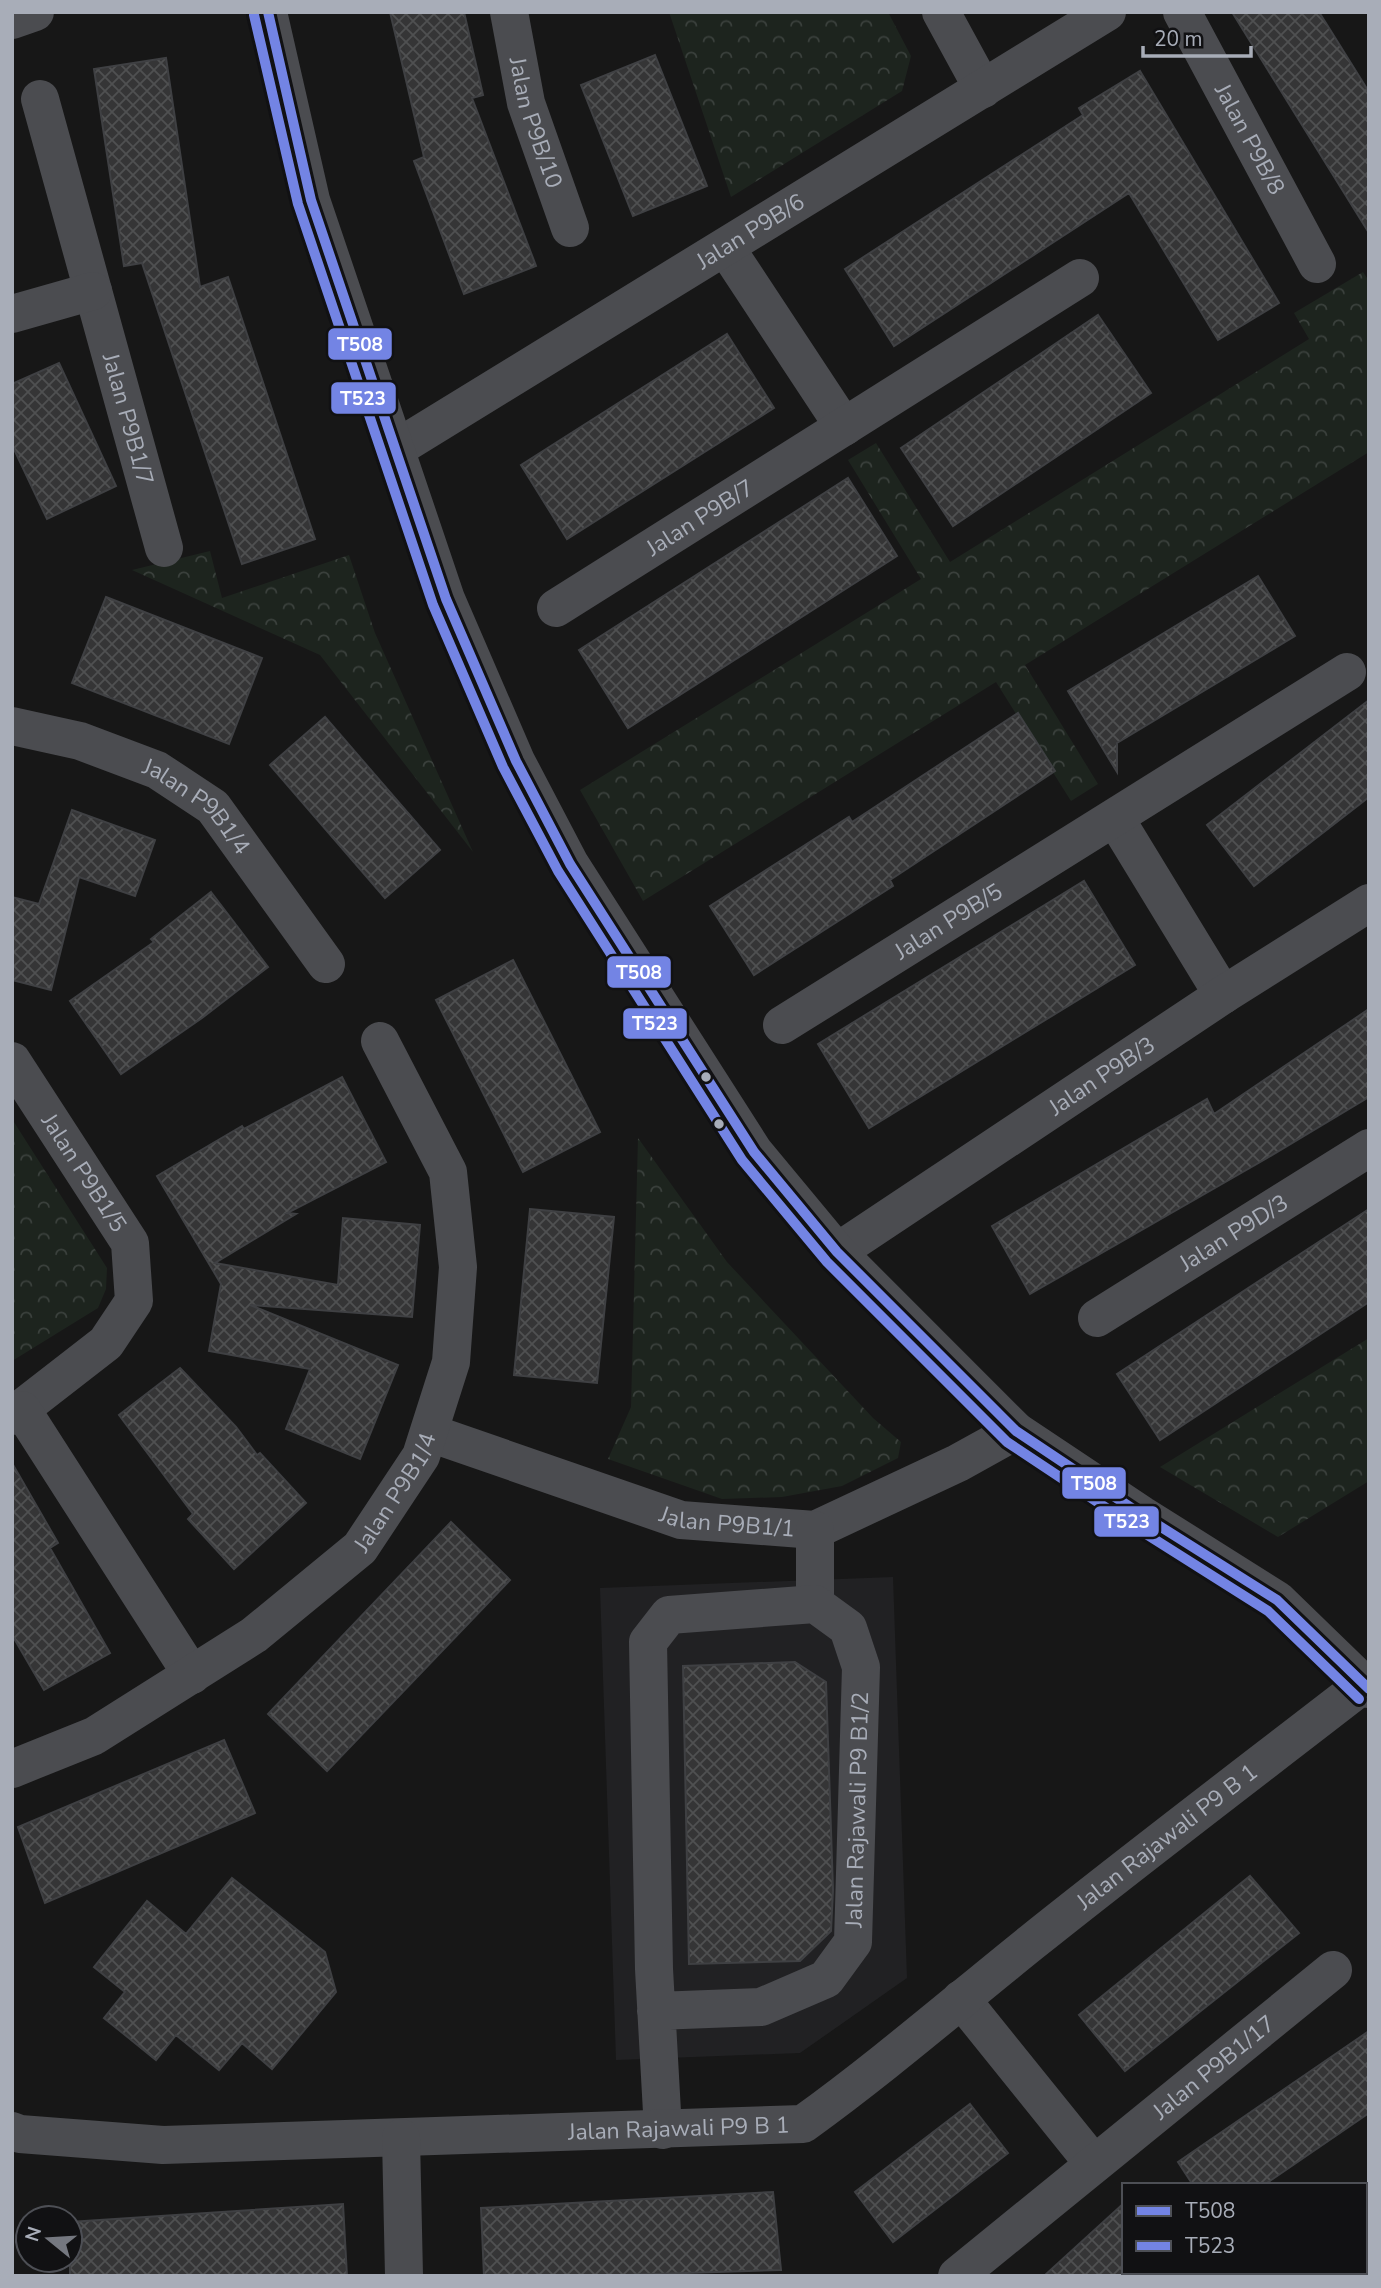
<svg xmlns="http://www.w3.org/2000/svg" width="1381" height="2288" font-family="'Nunito Sans',sans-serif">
<defs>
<pattern id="industrial-grid" width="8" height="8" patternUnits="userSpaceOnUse" patternTransform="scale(1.75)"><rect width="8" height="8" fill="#212123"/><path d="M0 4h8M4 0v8" fill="none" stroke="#3e3f41"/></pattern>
<pattern id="forest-crowns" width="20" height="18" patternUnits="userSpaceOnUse" patternTransform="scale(1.75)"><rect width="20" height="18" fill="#1d241e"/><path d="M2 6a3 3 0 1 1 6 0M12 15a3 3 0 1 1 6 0" fill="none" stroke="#3b413d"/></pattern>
<pattern id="building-cross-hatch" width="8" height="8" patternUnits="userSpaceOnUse" patternTransform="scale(1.75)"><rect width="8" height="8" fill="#353536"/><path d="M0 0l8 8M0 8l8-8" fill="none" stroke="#4f5051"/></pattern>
</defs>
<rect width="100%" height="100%" fill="#171717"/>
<!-- built -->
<path fill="#212123" d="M 893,1577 L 907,1978 L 800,2053 L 616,2060 L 600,1588 Z"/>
<!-- industrial -->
<path fill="url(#industrial-grid)" d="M 1369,2198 L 1369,2276 L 1276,2276 L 1280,2272 L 1365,2272 L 1365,2201 Z"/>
<!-- forest -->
<path fill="url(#forest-crowns)" d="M 669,12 L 888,12 L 911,56 L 902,91 L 731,197 Z
M 1363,272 L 1369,281 L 1369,452 L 1025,665 L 1098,784 L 1071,801 L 996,682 L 643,901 L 580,790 L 921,579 L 848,460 L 876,443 L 950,562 L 1309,339 L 1294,313 Z
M 210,551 L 222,598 L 349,555 L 375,633 L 473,852 L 320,655 L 132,570 Z
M 12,1119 L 107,1268 L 106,1289 L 98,1308 L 12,1361 Z
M 638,1138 L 727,1262 L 873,1418 L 901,1442 L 898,1458 L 842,1486 L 782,1497 L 722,1499 L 608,1459 L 631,1407 Z
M 1369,1338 L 1369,1481 L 1278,1537 L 1160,1467 Z"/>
<!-- building -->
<path fill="url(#building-cross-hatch)" stroke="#3f4043" stroke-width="2" d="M 390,12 L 464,12 L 483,95 L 472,98 L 536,266 L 464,294 L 414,161 L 424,157 Z
M 1232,12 L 1319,12 L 1369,92 L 1369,233 Z
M 655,55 L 707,186 L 633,216 L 581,85 Z
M 166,58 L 200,287 L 228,277 L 315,539 L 242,564 L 142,263 L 124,266 L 99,102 L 94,69 Z
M 1140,71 L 1279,303 L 1218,340 L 1129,193 L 894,346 L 845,269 L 1083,115 L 1079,108 Z
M 1098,315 L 1151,393 L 953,526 L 901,448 Z
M 727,334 L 774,408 L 567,539 L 521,465 Z
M 59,363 L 116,486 L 47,519 L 12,445 L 12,384 Z
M 848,478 L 897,556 L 628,728 L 579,650 Z
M 1258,576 L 1295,636 L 1117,743 L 1117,772 L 1068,691 Z
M 106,597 L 262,658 L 229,744 L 72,683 Z
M 1369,700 L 1369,797 L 1254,886 L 1207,825 Z
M 1018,713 L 1055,771 L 890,880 L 893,886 L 754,975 L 710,906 L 849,817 L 852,822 Z
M 325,717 L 440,850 L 385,898 L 270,765 Z
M 72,810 L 155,840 L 135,896 L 79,877 L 51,990 L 12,980 L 12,897 L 39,904 Z
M 1084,881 L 1135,965 L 869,1128 L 818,1044 Z
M 211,892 L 268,967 L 202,1018 L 121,1074 L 70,1001 L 154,942 L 151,939 Z
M 513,960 L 600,1132 L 523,1172 L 436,1000 Z
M 1369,1009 L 1369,1097 L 1262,1161 L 1030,1294 L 992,1226 L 1207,1099 L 1214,1114 Z
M 342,1077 L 386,1162 L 287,1213 L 296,1214 L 215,1263 L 338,1285 L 343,1218 L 420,1225 L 412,1317 L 250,1305 L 398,1365 L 360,1459 L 286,1429 L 310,1369 L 209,1351 L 221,1284 L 157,1176 L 242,1126 L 244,1129 Z
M 530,1209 L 614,1217 L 597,1383 L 514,1375 Z
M 1369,1209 L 1369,1302 L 1160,1440 L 1117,1374 Z
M 180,1368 L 236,1427 L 257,1455 L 260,1453 L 306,1503 L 234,1569 L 188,1519 L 193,1514 L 119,1415 Z
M 12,1463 L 58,1543 L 50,1548 L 110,1653 L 44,1690 L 12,1635 Z
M 451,1522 L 510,1580 L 327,1771 L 268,1714 Z
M 795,1662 L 826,1682 L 833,1890 L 831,1931 L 800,1961 L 689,1964 L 683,1666 Z
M 224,1740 L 255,1813 L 45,1903 L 18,1827 Z
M 1250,1876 L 1299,1933 L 1125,2071 L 1079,2015 Z
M 232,1878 L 325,1952 L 336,1992 L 272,2069 L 242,2043 L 219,2070 L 176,2035 L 156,2060 L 104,2018 L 125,1992 L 94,1967 L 147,1901 L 186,1934 Z
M 1369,2031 L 1369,2113 L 1264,2185 L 1193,2185 L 1178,2162 Z
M 970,2104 L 1008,2153 L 893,2242 L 855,2192 Z
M 773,2192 L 781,2270 L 594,2276 L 484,2276 L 481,2208 Z
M 1124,2203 L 1124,2276 L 1044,2276 Z
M 343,2204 L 347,2276 L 70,2276 L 70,2222 Z"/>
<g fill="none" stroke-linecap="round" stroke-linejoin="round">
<!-- minor -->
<g stroke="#4b4c50" stroke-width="38">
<path id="s1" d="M 509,12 L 526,103 L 570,228"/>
<path d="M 941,12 L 983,89"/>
<path id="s2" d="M 1182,12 L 1317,264"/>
<path d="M 12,20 L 35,12"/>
<path id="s3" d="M 40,99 L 164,548"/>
<path d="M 726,248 L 844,427"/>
<path d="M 12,314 L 93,291"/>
<path id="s4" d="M 394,450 L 1107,12"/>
<path id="s5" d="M 556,608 L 1080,278"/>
<path id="s6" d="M 12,726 L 80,741 L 157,770 L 213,807 L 326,964"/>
<path d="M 1115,818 L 1223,995"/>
<path id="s7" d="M 782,1025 L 1347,672"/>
<path id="s8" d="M 12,1061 L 130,1243 L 134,1301 L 106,1343 L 12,1416"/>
<path id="s9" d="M 837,1252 L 1223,995 L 1369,903"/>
<path id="s10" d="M 1097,1318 L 1369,1148"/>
<path d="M 22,1410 L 192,1675"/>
<path id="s11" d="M 430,1433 L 681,1520 L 815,1530 L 958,1463 L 1016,1431"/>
<path d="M 815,1604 L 815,1530"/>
<path id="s12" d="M 12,1769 L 94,1736 L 254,1635 L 360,1548 L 421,1456 L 451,1362 L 458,1267 L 448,1172 L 380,1041"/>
<path d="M 961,1999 L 1094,2164"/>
<path id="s13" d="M 656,2011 L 761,2007 L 826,1979 L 853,1942 L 861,1667 L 848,1628 L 815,1604 L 669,1615 L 648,1642 L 654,1969 L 663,2130"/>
<path id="s14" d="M 12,2131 L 20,2134 L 163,2145 L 803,2124 C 882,2067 956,2003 1032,1942 C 1142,1854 1253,1770 1364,1684"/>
<path d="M 401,2138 L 404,2276"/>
<path id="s15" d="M 957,2276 L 1333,1970"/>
</g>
<!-- tertiary -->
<path stroke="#4b4c50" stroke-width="38" d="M 268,12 L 311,200 L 446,599 L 516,761 L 570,864 L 754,1152 L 837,1252 L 1016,1431 L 1142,1515 L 1277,1600 L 1369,1689"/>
<defs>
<path id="bus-1" d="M 268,12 L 311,200 L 446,599 L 516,761 L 570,864 L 754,1152 L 837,1252 L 1016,1431 L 1142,1515 L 1277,1600 L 1369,1689"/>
<path id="bus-2" d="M 254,15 L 298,204 L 433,605 L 503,767 L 558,871 L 742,1160 L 827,1262 L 1007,1442 L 1135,1527 L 1268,1611 L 1359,1699"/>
</defs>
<!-- bus-1 casing -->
<use href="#bus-1" stroke="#111113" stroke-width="16"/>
<!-- bus-2 casing -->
<use href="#bus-2" stroke="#111113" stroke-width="16"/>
<!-- bus-1 -->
<use href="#bus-1" stroke="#7384e4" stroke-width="10"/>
<!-- bus-2 -->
<use href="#bus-2" stroke="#7384e4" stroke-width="10"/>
</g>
<!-- markers -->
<g fill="#a8adb8" stroke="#111113" stroke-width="2.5">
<circle cx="706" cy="1077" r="6"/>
<circle cx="719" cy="1124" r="6"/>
</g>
<g text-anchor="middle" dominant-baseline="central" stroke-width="5" stroke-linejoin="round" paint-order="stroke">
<!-- street labels -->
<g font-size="23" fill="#a8adb8" stroke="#111113">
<text stroke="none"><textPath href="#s1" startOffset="114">Jalan P9B/10</textPath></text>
<text stroke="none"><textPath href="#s2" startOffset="144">Jalan P9B/8</textPath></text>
<text stroke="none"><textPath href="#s4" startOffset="418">Jalan P9B/6</textPath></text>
<text stroke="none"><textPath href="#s3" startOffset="332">Jalan P9B1/7</textPath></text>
<text stroke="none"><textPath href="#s5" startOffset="170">Jalan P9B/7</textPath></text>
<text stroke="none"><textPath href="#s6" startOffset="206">Jalan P9B1/4</textPath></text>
<text stroke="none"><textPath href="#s7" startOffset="196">Jalan P9B/5</textPath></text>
<text stroke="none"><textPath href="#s9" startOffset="318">Jalan P9B/3</textPath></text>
<text stroke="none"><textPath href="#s8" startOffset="133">Jalan P9B1/5</textPath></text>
<text stroke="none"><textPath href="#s10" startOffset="161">Jalan P9D/3</textPath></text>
<text stroke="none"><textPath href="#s12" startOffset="481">Jalan P9B1/4</textPath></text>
<text stroke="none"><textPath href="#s11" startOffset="312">Jalan P9B1/1</textPath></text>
<text stroke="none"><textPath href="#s13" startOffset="354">Jalan Rajawali P9 B1/2</textPath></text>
<text stroke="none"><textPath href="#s14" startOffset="1256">Jalan Rajawali P9 B 1</textPath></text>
<text stroke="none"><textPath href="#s15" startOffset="331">Jalan P9B1/17</textPath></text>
<text stroke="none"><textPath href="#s14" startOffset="668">Jalan Rajawali P9 B 1</textPath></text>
</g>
</g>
<g stroke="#111113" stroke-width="2.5">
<rect x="327" y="327" width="66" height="34" rx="7" fill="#7384e4"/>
<rect x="330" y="381" width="67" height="34" rx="7" fill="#7384e4"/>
<rect x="606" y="955" width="66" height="34" rx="7" fill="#7384e4"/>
<rect x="622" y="1007" width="66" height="33" rx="7" fill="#7384e4"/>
<rect x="1061" y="1466" width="66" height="34" rx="7" fill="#7384e4"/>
<rect x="1093" y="1505" width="67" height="33" rx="7" fill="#7384e4"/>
</g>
<g font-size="19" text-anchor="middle" font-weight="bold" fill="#fff">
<text x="360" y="351">T508</text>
<text x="363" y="405">T523</text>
<text x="639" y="979">T508</text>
<text x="655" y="1030">T523</text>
<text x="1094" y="1490">T508</text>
<text x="1127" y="1528">T523</text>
</g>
<!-- border -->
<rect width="1381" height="2288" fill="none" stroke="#a8adb8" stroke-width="28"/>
<!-- legend -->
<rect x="1122" y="2183" width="245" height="91" fill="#111113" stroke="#4d4f55" stroke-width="2"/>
<rect x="1136" y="2206" width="35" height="10" fill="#7384e4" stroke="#4d4f55" stroke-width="2"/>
<text x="1185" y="2218" font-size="21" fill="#a8adb8">T508</text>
<rect x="1136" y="2241" width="35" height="10" fill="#7384e4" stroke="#4d4f55" stroke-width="2"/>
<text x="1185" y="2253" font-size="21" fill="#a8adb8">T523</text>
<!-- north arrow -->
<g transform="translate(49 2239) rotate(288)"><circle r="33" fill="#111113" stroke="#4d4f55" stroke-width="2"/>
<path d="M0-5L12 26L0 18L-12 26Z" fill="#757880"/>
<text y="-10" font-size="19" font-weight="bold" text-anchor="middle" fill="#a8adb8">N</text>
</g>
<!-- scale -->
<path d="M1143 46v10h108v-10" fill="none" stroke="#a8adb8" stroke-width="3.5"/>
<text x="1154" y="46" font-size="21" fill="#a8adb8" stroke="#111113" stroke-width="5" paint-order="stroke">20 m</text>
</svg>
